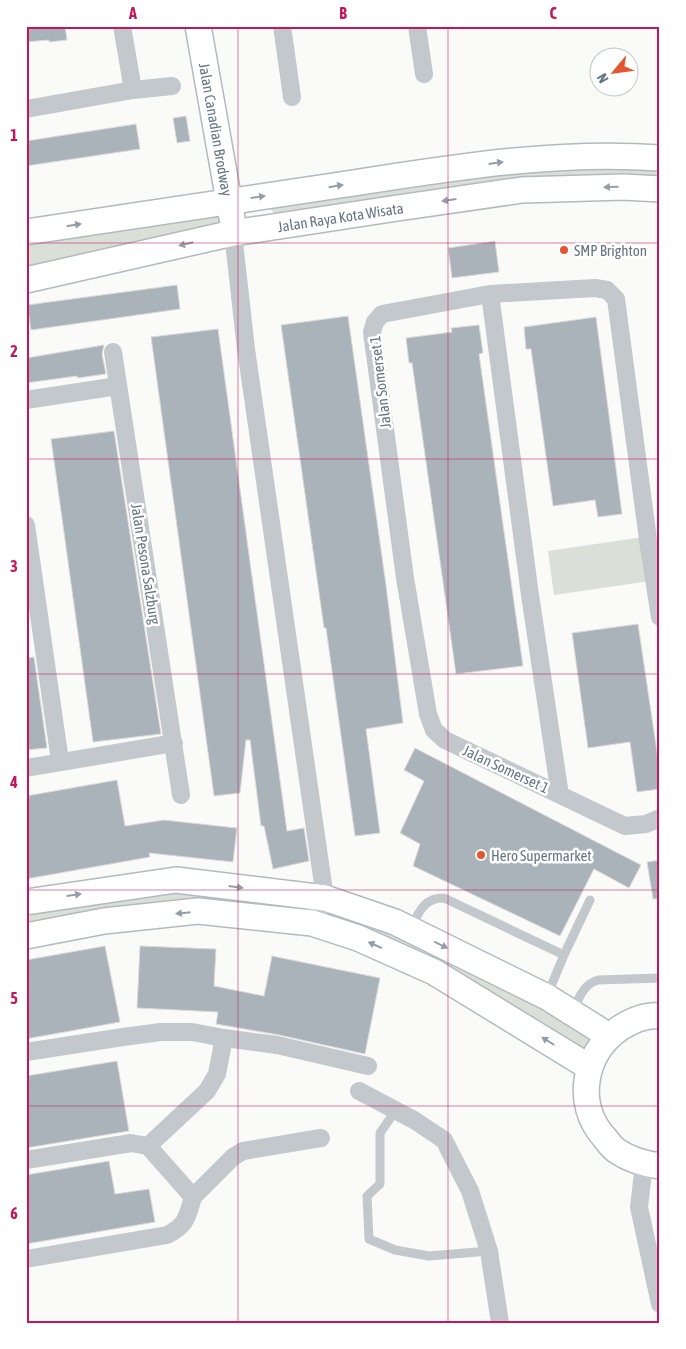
<svg xmlns="http://www.w3.org/2000/svg" width="686" height="1349" font-family="'Asap Condensed',sans-serif">
<rect width="100%" height="100%" fill="#fafaf8"/>
<!-- green -->
<path fill="#dadfd7" d="M 660,166 L 660,182 L 276,215 L 271,210 L 273,204 L 517,167 Z
M 229,201 L 233,233 L 26,280 L 26,233 Z
M 643,537 L 650,581 L 554,595 L 548,551 Z
M 176,880 L 325,898 L 609,1036 L 589,1067 L 358,938 L 198,911 L 26,936 L 26,902 Z"/>
<!-- building -->
<path fill="#aab3b9" stroke="#dcdcda" d="M 26,26 L 65,26 L 67,40 L 49,42 L 49,40 L 26,42 Z
M 186,116 L 190,141 L 177,143 L 173,118 Z
M 136,124 L 140,149 L 26,166 L 26,141 Z
M 495,241 L 499,272 L 452,278 L 448,248 Z
M 177,285 L 180,309 L 31,330 L 27,305 Z
M 348,316 L 386,585 L 403,723 L 366,729 L 380,833 L 355,836 L 326,628 L 324,628 L 281,325 Z
M 596,317 L 622,514 L 598,517 L 595,500 L 553,506 L 531,349 L 526,349 L 524,327 Z
M 479,325 L 483,353 L 479,354 L 523,666 L 456,674 L 412,363 L 409,363 L 406,338 L 452,332 L 451,328 Z
M 218,329 L 287,831 L 304,828 L 309,861 L 273,869 L 264,826 L 261,826 L 250,740 L 246,740 L 240,793 L 214,796 L 151,337 Z
M 104,345 L 102,354 L 106,374 L 78,378 L 77,376 L 26,383 L 26,358 Z
M 114,431 L 161,734 L 93,742 L 51,439 Z
M 638,624 L 660,772 L 660,789 L 637,792 L 630,742 L 588,748 L 572,633 Z
M 34,657 L 47,748 L 26,750 L 26,658 Z
M 415,748 L 641,865 L 629,888 L 594,869 L 560,936 L 413,866 L 420,844 L 400,833 L 424,781 L 404,770 Z
M 117,780 L 125,826 L 164,820 L 237,828 L 233,862 L 149,853 L 150,857 L 26,879 L 26,796 Z
M 660,860 L 660,899 L 653,899 L 647,862 Z
M 105,946 L 120,1022 L 26,1039 L 26,960 Z
M 140,946 L 216,949 L 214,986 L 264,996 L 272,956 L 380,978 L 365,1054 L 279,1035 L 216,1024 L 218,1012 L 137,1008 Z
M 117,1061 L 129,1131 L 26,1148 L 26,1076 Z
M 109,1161 L 115,1194 L 149,1189 L 155,1222 L 26,1244 L 26,1175 Z"/>
<g fill="none" stroke-linecap="round" stroke-linejoin="round">
<defs>
<g id="secondary">
<path id="s1" d="M 198,26 L 232,218"/>
<path d="M 26,232 C 131,216 236,201 340,185 C 446,169 553,150 660,158"/>
<path id="s2" d="M 26,280 L 233,233 L 391,209 L 522,190 L 623,187 L 660,189"/>
<path d="M 26,902 L 176,880 L 325,898 L 395,922 L 547,997 L 609,1036"/>
<path d="M 26,936 L 104,921 L 198,911 L 312,923 L 358,938 L 434,972 L 589,1067"/>
<path d="M 660,1016 C 646,1014 631,1021 620,1028 C 584,1053 574,1103 604,1137 C 608,1142 612,1148 617,1151 C 630,1160 645,1164 660,1166"/>
</g>
</defs>
<!-- secondary casing -->
<use href="#secondary" stroke="#b3babf" stroke-width="28"/>
<!-- lane -->
<path stroke="#c3c8cc" stroke-width="9" d="M 410,928 C 420,912 423,898 444,898 L 564,955
M 547,996 L 564,955 L 590,900
M 572,1012 C 579,999 583,984 598,980 L 660,978
M 396,1110 L 380,1133 L 380,1184 L 367,1196 L 369,1239 L 395,1250 L 429,1256 L 489,1251"/>
<!-- street -->
<path stroke="#c3c8cc" stroke-width="18" d="M 122,26 L 133,90
M 282,26 L 292,97
M 417,26 L 424,74
M 26,109 L 133,90 L 172,86
M 233,233 L 246,349 L 325,898 L 312,923
M 490,294 L 530,595 L 560,795
M 113,352 L 181,795
M 26,400 L 118,386
M 26,525 L 60,761
M 660,617 L 649,547 L 616,299 L 607,290 L 595,288 L 490,294 L 382,314 L 375,322 L 372,332 L 405,578 L 428,714 L 434,730 L 445,740 L 625,826 L 646,824 L 660,818
M 26,768 L 174,743
M 26,1052 L 123,1037 L 161,1032 L 192,1032 L 224,1038 L 277,1045 L 368,1066
M 359,1091 L 414,1120 L 444,1140 L 470,1191 L 489,1251 L 500,1323
M 148,1146 L 207,1091 L 217,1074 L 224,1038
M 26,1160 L 131,1143 L 148,1146 L 193,1197 C 187,1217 187,1225 167,1235 L 26,1259
M 644,1164 L 639,1207 L 660,1304
M 193,1197 L 233,1157 L 243,1151 L 321,1138"/>
<!-- secondary -->
<use href="#secondary" stroke="#fff" stroke-width="25"/>
</g>
<!-- one-way arrows -->
<defs><path id="oneway-solid" d="M-6-.8H1V-3.2L6.5 0L1 3.2V.8H-6Z" transform="scale(1.25)"/></defs>
<g fill="#939fa8">
<use href="#oneway-solid" transform="translate(496 163) rotate(-8)"/>
<use href="#oneway-solid" transform="translate(336 186) rotate(-9)"/>
<use href="#oneway-solid" transform="translate(611 187) rotate(178)"/>
<use href="#oneway-solid" transform="translate(258 197) rotate(-8)"/>
<use href="#oneway-solid" transform="translate(449 200) rotate(172)"/>
<use href="#oneway-solid" transform="translate(74 225) rotate(-9)"/>
<use href="#oneway-solid" transform="translate(186 244) rotate(167)"/>
<use href="#oneway-solid" transform="translate(236 887) rotate(7)"/>
<use href="#oneway-solid" transform="translate(74 895) rotate(-8)"/>
<use href="#oneway-solid" transform="translate(183 913) rotate(174)"/>
<use href="#oneway-solid" transform="translate(375 945) rotate(-156)"/>
<use href="#oneway-solid" transform="translate(441 945) rotate(26)"/>
<use href="#oneway-solid" transform="translate(548 1041) rotate(-148)"/>
</g>
<!-- grid -->
<path fill="none" stroke="#c2185b" stroke-width="1" stroke-opacity="0.55" d="M 238,26 L 238,1323M 448,26 L 448,1323M 26,243 L 660,243M 26,459 L 660,459M 26,674 L 660,674M 26,890 L 660,890M 26,1106 L 660,1106"/>
<!-- markers -->
<g fill="#e4572e" stroke="#fff" stroke-width="2">
<circle cx="564" cy="250" r="5"/>
<circle cx="481" cy="855" r="5"/>
</g>
<g text-anchor="middle" dominant-baseline="central" stroke-width="5" stroke-linejoin="round" paint-order="stroke">
<!-- street labels -->
<g font-size="15" fill="#657683" stroke="#fff">
<text stroke="none"><textPath href="#s1" startOffset="105">Jalan Canadian Brodway</textPath></text>
<text stroke="none"><textPath href="#s2" startOffset="321">Jalan Raya Kota Wisata</textPath></text>
<text transform="translate(380 382) rotate(-97)">Jalan Somerset 1</text>
<text transform="translate(146 564) rotate(81)">Jalan Pesona Salzburg</text>
<text transform="translate(506 769) rotate(25)">Jalan Somerset 1</text>
</g>
<!-- poi labels -->
<g font-size="15" fill="#657683" stroke="#fff" text-anchor="start">
<text x="574" y="250">SMP Brighton</text>
<text x="491" y="855">Hero Supermarket</text>
</g>
</g>
<!-- border -->
<rect width="686" height="1349" fill="none" stroke="#ffffff" stroke-width="55"/>
<!-- north arrow -->
<g transform="translate(614 72) rotate(241)"><circle r="24" fill="#ffffff" stroke="#c1c8cd"/>
<path d="M0-4L9 19L0 12L-9 19Z" fill="#e4572e"/>
<text y="-8" font-size="14" font-weight="bold" text-anchor="middle" fill="#657683">N</text>
</g>
<rect x="28" y="28" width="630" height="1294" fill="none" stroke="#c2185b" stroke-width="2"/>
<g font-size="16" text-anchor="middle" font-weight="bold" fill="#c2185b">
<text x="133" y="19">A</text>
<text x="343" y="19">B</text>
<text x="553" y="19">C</text>
<text x="14" y="141">1</text>
<text x="14" y="357">2</text>
<text x="14" y="572">3</text>
<text x="14" y="788">4</text>
<text x="14" y="1004">5</text>
<text x="14" y="1219">6</text>
</g>
</svg>
